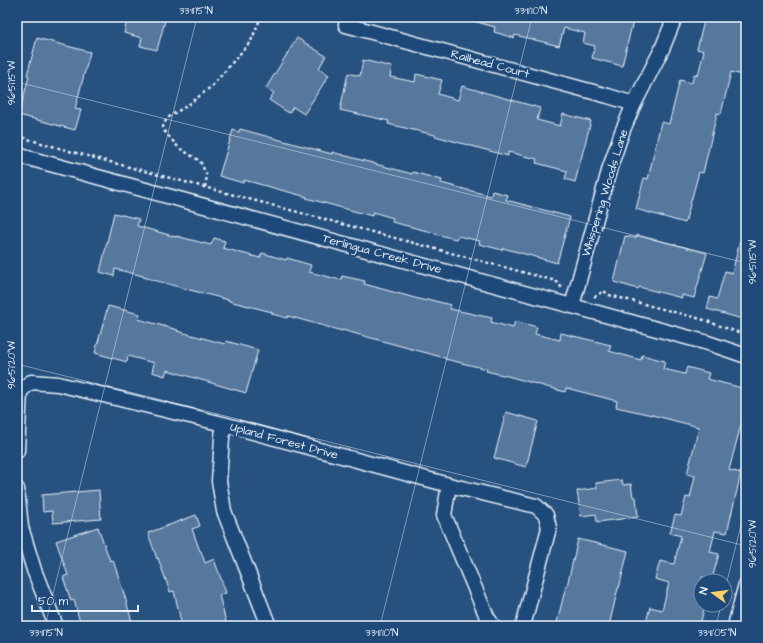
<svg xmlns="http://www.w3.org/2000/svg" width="763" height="643" font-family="'Architects Daughter',sans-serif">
<rect width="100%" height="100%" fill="#27517f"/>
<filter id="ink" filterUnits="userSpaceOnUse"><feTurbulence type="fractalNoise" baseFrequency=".025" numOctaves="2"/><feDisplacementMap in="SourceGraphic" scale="8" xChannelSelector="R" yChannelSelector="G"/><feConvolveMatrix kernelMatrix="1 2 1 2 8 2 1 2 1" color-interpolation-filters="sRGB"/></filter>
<g filter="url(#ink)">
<!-- building -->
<path fill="#57789d" stroke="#e8f1f8" d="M 128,17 L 166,17 L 157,50 L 140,46 L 142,38 L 124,33 Z
M 474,17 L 634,17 L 622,66 L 592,58 L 595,46 L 583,43 L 585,33 L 564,28 L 559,46 L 515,35 L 514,38 L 494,32 L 495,27 L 473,21 Z
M 705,17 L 746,17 L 746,76 L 731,72 L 721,114 L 717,113 L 703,173 L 699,172 L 685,223 L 636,209 L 644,178 L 648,179 L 661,122 L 669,124 L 680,80 L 692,83 L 694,74 L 698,75 L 704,51 L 697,49 Z
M 37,38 L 90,52 L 75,109 L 81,110 L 75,130 L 19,115 L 29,76 L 27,75 Z
M 297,38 L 326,56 L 319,68 L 329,75 L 304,114 L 293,107 L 289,113 L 269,100 L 274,93 L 266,88 Z
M 363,60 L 392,67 L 390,77 L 415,82 L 416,74 L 442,80 L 438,94 L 458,100 L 462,86 L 540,108 L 537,120 L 560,126 L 563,114 L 591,121 L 575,182 L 565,179 L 567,171 L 536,163 L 537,159 L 508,152 L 508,156 L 435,136 L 435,135 L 388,124 L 389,121 L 340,110 L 348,73 L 360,76 Z
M 240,129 L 332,154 L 332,152 L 412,174 L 413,172 L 442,180 L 441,183 L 491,196 L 492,191 L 508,195 L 506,200 L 570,217 L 557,263 L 503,248 L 502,250 L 479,244 L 480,241 L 458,236 L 456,239 L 435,234 L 435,233 L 392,222 L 393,218 L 373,212 L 372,216 L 306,198 L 307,197 L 244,180 L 243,183 L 219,176 L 233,130 L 239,132 Z
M 114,213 L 139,219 L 137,226 L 148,229 L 176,237 L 176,236 L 211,245 L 214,238 L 225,241 L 223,248 L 260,258 L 262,253 L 286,260 L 287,258 L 311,265 L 309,272 L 341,280 L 342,276 L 365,281 L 364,284 L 426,301 L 427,299 L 451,305 L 450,309 L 492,318 L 491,322 L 513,328 L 515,321 L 537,327 L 535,334 L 560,340 L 561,333 L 611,345 L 609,351 L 641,360 L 642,355 L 665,361 L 663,369 L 685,374 L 687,367 L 709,373 L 707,379 L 746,389 L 746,406 L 729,470 L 741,473 L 727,533 L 715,531 L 710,552 L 719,554 L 712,579 L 702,577 L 697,597 L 701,598 L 701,605 L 705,605 L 700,625 L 688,622 L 687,626 L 645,626 L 650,607 L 662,610 L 669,583 L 655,579 L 660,561 L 674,564 L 681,536 L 670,533 L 675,515 L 681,516 L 686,497 L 690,498 L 695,476 L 687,474 L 699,427 L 652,415 L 616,407 L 617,401 L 566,388 L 565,392 L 504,375 L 503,375 L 486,371 L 487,369 L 445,359 L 445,358 L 342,330 L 342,331 L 288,316 L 287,318 L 272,314 L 272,312 L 229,301 L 229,300 L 186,289 L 143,277 L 143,276 L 115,269 L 114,276 L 100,272 Z
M 742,233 L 746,234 L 746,320 L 707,309 L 710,297 L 717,299 L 725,271 L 732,273 Z
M 637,235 L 707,253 L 694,298 L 682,295 L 682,298 L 639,287 L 638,289 L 614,282 L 625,236 L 636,238 Z
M 108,306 L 140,314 L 138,319 L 178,330 L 177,331 L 225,344 L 226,341 L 258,350 L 246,393 L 167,370 L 165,376 L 152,372 L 154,363 L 128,356 L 127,362 L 95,353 Z
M 506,412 L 538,421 L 526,467 L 494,458 Z
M 622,480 L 623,485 L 631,484 L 633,497 L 636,497 L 638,517 L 597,522 L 596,514 L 581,516 L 577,491 L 597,488 L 596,483 Z
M 99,490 L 101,519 L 53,523 L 52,511 L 43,512 L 42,495 Z
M 196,515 L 200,526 L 192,529 L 200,551 L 201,551 L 205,563 L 214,559 L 226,593 L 219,595 L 227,626 L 182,626 L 174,591 L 170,592 L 158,558 L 157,559 L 148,533 Z
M 98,527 L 110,561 L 113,560 L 125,597 L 132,622 L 117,626 L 81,626 L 74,600 L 71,601 L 63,577 L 68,575 L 56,541 Z
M 578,539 L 628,551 L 619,588 L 618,588 L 609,626 L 572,626 L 557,622 L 566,586 L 567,586 Z"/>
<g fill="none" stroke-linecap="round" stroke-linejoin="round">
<defs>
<path id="street" d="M 346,25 L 608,96 L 634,104
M 17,155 L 708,343 L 746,356
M 572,306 L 610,167 L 622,132 L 634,104 L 662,49 L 675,17
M 223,424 L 219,481 L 224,511 L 269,626
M 17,451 L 20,391 L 31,382 L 58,384 L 223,424 L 449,485 L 536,506 L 546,515 L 549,528 L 523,626
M 449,485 L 444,515 L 487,617 L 493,626
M 17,489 L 21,527 L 34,570 L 56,626
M 735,626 L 746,584"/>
</defs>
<!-- street casing -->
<use href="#street" stroke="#e8f1f8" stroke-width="17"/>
<!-- path -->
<path stroke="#e8f1f8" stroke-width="2.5" stroke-dasharray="3 3" stroke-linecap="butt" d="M 17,136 L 69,151 L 556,281 L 562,288
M 205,187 L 207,176 L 200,161 L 179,148 L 165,132 L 163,127 L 164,123 L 170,116 L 188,105 L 212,86 L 251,41 L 261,17
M 594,297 L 604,291 L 609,295 L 701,319 L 746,335"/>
<!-- street -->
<use href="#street" stroke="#1f4a7a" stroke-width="14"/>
</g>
</g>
<!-- ticks -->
<path fill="none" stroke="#e8f1f8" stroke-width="1" stroke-opacity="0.45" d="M 17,82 L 746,263M 17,364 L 746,546M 725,589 L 746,505M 45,626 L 197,17M 380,626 L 532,17M 716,626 L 721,605"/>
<g text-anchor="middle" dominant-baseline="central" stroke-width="4" stroke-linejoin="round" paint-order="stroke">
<!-- street labels -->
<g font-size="12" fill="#e8f1f8" stroke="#1f4a7a">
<text transform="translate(490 64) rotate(15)">Railhead Court</text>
<text transform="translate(605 193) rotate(-73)">Whispering Woods Lane</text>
<text transform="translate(382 254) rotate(15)">Terlingua Creek Drive</text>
<text transform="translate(284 441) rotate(15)">Upland Forest Drive</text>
</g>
</g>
<!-- margin -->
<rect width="763" height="643" fill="none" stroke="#1f4a7a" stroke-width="44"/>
<!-- north arrow -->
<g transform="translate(713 593) rotate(284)"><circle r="19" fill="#1f4a7a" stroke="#6f8dac"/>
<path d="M0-3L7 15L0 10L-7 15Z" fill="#ffd166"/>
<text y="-6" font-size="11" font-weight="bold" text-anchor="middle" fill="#e8f1f8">N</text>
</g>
<!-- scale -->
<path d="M32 605v6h106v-6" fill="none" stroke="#e8f1f8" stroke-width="2"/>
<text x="38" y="605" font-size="12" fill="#e8f1f8" stroke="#1f4a7a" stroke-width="3" paint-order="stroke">50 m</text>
<rect x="22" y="22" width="719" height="599" fill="none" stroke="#e8f1f8" stroke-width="1.5"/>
<g font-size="10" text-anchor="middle" fill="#e8f1f8">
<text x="196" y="14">33°11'15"N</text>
<text x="531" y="14">33°11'10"N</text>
<text transform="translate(11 83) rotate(-90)" y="4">96°51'15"W</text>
<text transform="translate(752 262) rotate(-90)" y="4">96°51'15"W</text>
<text transform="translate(11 365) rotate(-90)" y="4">96°51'20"W</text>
<text transform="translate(752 544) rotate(-90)" y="4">96°51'20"W</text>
<text x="46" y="636">33°11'15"N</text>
<text x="382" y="636">33°11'10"N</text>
<text x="717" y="636">33°11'05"N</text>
</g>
</svg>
